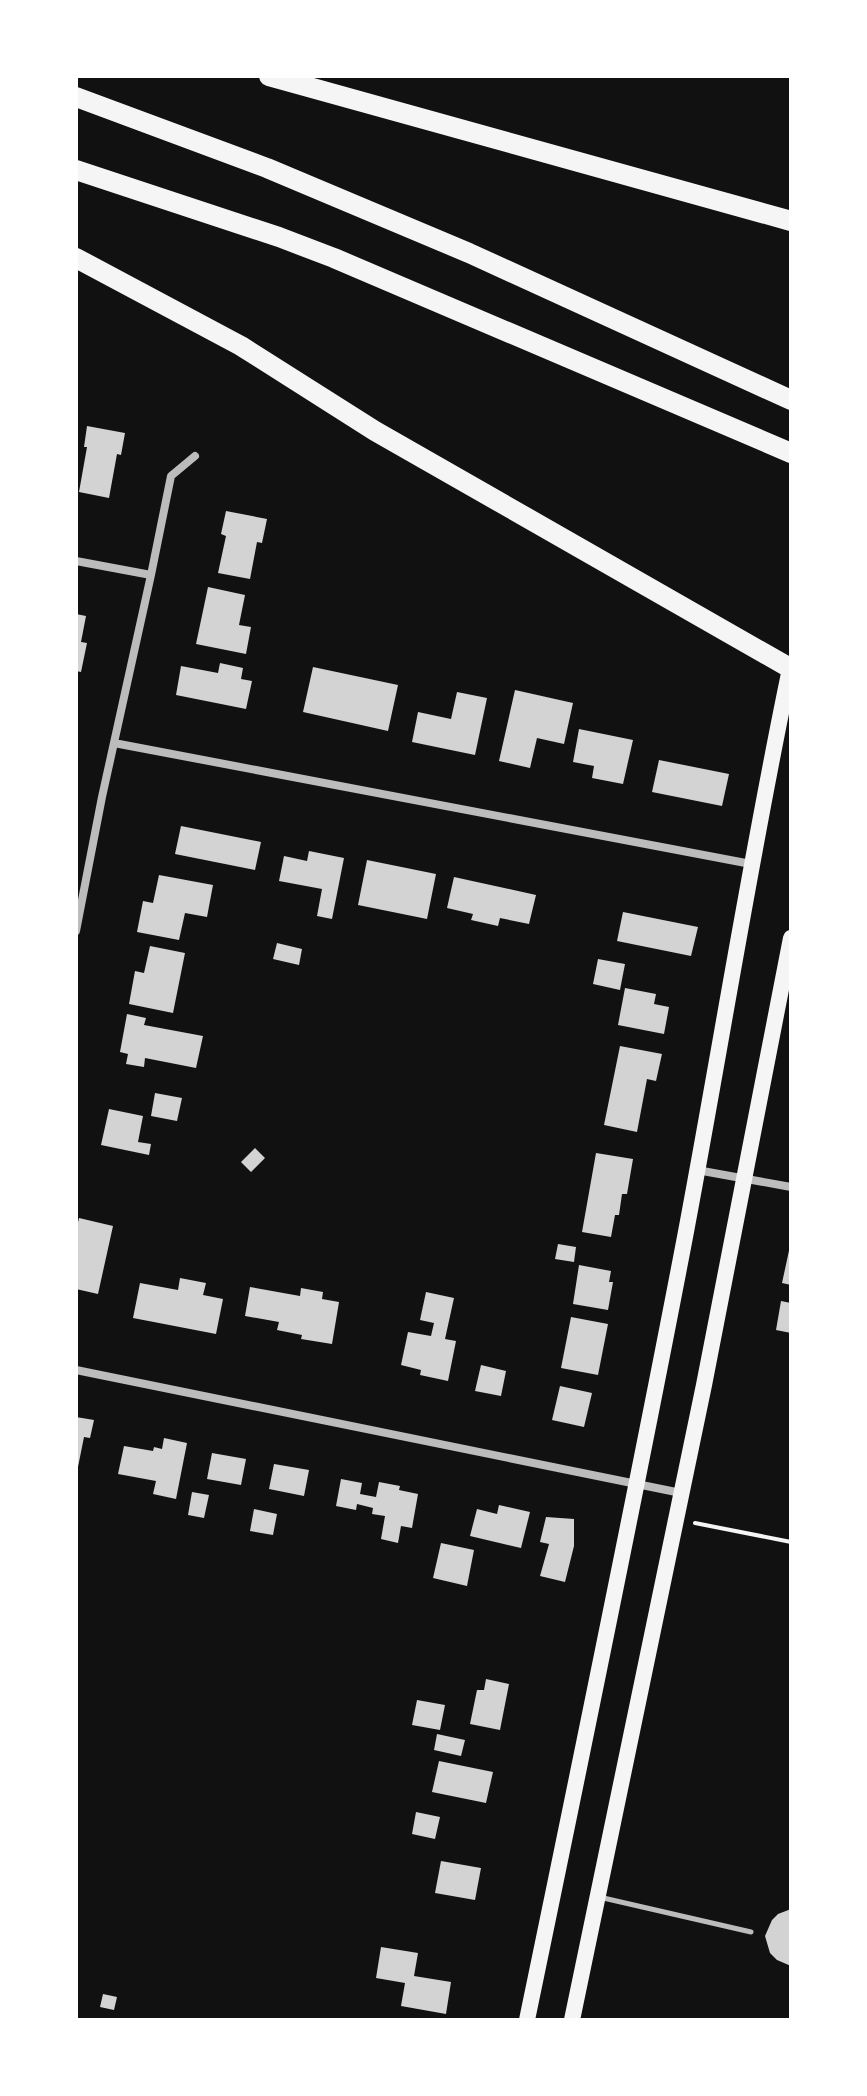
<svg xmlns="http://www.w3.org/2000/svg" width="867" height="2096" font-family="'PT Serif',serif">
<rect width="100%" height="100%" fill="#111"/>
<!-- building -->
<path fill="#d3d3d3" d="M 87,426 L 125,433 L 121,455 L 117,454 L 109,498 L 79,492 L 87,447 L 84,447 Z
M 226,511 L 267,519 L 262,543 L 257,542 L 250,579 L 218,573 L 226,536 L 221,534 Z
M 208,587 L 245,595 L 239,625 L 251,627 L 246,654 L 196,644 Z
M 76,614 L 86,616 L 81,642 L 87,643 L 81,672 L 76,671 Z
M 220,663 L 243,668 L 241,679 L 252,681 L 246,709 L 176,695 L 181,666 L 218,673 Z
M 313,667 L 398,685 L 388,731 L 303,712 Z
M 515,690 L 573,703 L 564,744 L 537,738 L 530,768 L 499,761 Z
M 457,692 L 487,698 L 475,755 L 412,742 L 418,712 L 451,719 Z
M 579,729 L 633,740 L 623,784 L 592,778 L 594,766 L 573,762 Z
M 659,760 L 729,774 L 722,806 L 652,792 Z
M 181,826 L 261,842 L 255,870 L 175,854 Z
M 309,851 L 344,858 L 332,919 L 317,916 L 322,889 L 279,881 L 284,856 L 307,861 Z
M 367,860 L 436,874 L 427,919 L 358,905 Z
M 159,875 L 213,885 L 207,917 L 185,913 L 179,940 L 137,932 L 143,901 L 153,903 Z
M 454,877 L 536,895 L 529,924 L 500,918 L 498,926 L 471,920 L 473,914 L 447,908 Z
M 623,912 L 698,927 L 691,956 L 617,941 Z
M 277,943 L 302,949 L 299,965 L 273,959 Z
M 150,946 L 185,953 L 173,1013 L 129,1004 L 135,971 L 144,973 Z
M 598,959 L 625,964 L 620,990 L 593,984 Z
M 625,988 L 656,994 L 654,1004 L 669,1007 L 664,1034 L 618,1025 Z
M 127,1014 L 146,1018 L 144,1025 L 203,1036 L 196,1068 L 145,1058 L 144,1067 L 126,1064 L 128,1054 L 120,1052 Z
M 620,1046 L 662,1054 L 656,1081 L 647,1079 L 637,1132 L 604,1125 Z
M 155,1093 L 182,1098 L 177,1121 L 151,1116 Z
M 109,1109 L 143,1116 L 138,1142 L 151,1144 L 149,1155 L 101,1145 Z
M 255,1148 L 265,1158 L 251,1172 L 241,1162 Z
M 596,1153 L 633,1159 L 627,1194 L 622,1194 L 619,1215 L 615,1215 L 611,1237 L 582,1232 Z
M 79,1218 L 113,1226 L 98,1294 L 76,1289 L 76,1231 Z
M 558,1244 L 576,1247 L 574,1262 L 555,1259 Z
M 790,1246 L 791,1246 L 791,1285 L 782,1283 Z
M 579,1265 L 611,1271 L 609,1282 L 613,1282 L 608,1310 L 573,1304 Z
M 180,1278 L 206,1283 L 203,1295 L 223,1299 L 216,1334 L 133,1318 L 140,1283 L 178,1290 Z
M 250,1287 L 300,1296 L 301,1288 L 323,1292 L 322,1299 L 339,1302 L 332,1344 L 301,1339 L 302,1335 L 277,1330 L 279,1322 L 245,1316 Z
M 426,1292 L 454,1298 L 445,1339 L 456,1341 L 448,1381 L 420,1375 L 421,1370 L 401,1365 L 408,1332 L 431,1336 L 434,1323 L 420,1320 Z
M 781,1301 L 791,1303 L 791,1333 L 776,1330 Z
M 571,1317 L 608,1324 L 598,1375 L 561,1368 Z
M 481,1365 L 506,1371 L 501,1396 L 475,1391 Z
M 560,1386 L 592,1393 L 584,1427 L 552,1420 Z
M 76,1417 L 94,1420 L 90,1438 L 84,1437 L 77,1472 L 76,1472 Z
M 164,1438 L 187,1443 L 176,1499 L 153,1494 L 156,1481 L 118,1474 L 124,1446 L 153,1451 L 154,1447 L 162,1449 Z
M 212,1453 L 246,1459 L 241,1485 L 207,1479 Z
M 274,1464 L 309,1470 L 304,1496 L 269,1489 Z
M 341,1479 L 362,1483 L 360,1494 L 376,1497 L 379,1482 L 400,1486 L 399,1490 L 418,1494 L 412,1528 L 401,1526 L 398,1543 L 381,1539 L 385,1516 L 372,1514 L 373,1508 L 357,1504 L 356,1510 L 336,1506 Z
M 192,1492 L 209,1495 L 204,1518 L 188,1515 Z
M 499,1505 L 530,1512 L 521,1548 L 470,1536 L 477,1509 L 497,1514 Z
M 254,1509 L 277,1514 L 273,1535 L 250,1531 Z
M 546,1517 L 574,1519 L 574,1546 L 565,1582 L 540,1576 L 549,1544 L 540,1542 Z
M 441,1543 L 474,1550 L 467,1586 L 433,1578 Z
M 486,1679 L 509,1684 L 500,1730 L 470,1724 L 477,1690 L 484,1690 Z
M 417,1700 L 445,1705 L 440,1730 L 412,1725 Z
M 437,1734 L 465,1740 L 461,1756 L 434,1750 Z
M 439,1761 L 493,1772 L 486,1803 L 432,1792 Z
M 416,1812 L 440,1817 L 435,1839 L 412,1834 Z
M 441,1861 L 481,1868 L 475,1900 L 435,1893 Z
M 791,1909 L 791,1966 L 777,1960 L 770,1953 L 765,1936 L 772,1920 L 778,1914 Z
M 381,1947 L 418,1953 L 414,1976 L 451,1982 L 446,2014 L 401,2006 L 405,1983 L 376,1978 Z
M 103,1994 L 117,1997 L 114,2010 L 100,2007 Z"/>
<g fill="none" stroke-linecap="round" stroke-linejoin="round">
<!-- path -->
<path stroke="#f5f5f5" stroke-width="4" d="M 695,1523 L 791,1542"/>
<!-- service -->
<path stroke="#bcbcbc" stroke-width="5" d="M 599,1897 L 751,1932"/>
<!-- minor -->
<path stroke="#bcbcbc" stroke-width="8" d="M 76,561 L 151,575
M 114,743 L 751,864
M 76,931 L 102,797 L 151,575 L 171,476 L 195,456
M 697,1170 L 791,1187
M 76,1370 L 681,1493"/>
<!-- secondary -->
<path stroke="#f5f5f5" stroke-width="16" d="M 527,2020 C 581,1759 635,1499 685,1237 C 721,1046 751,854 791,664
M 572,2020 L 704,1385 L 791,938"/>
<!-- motorway -->
<path stroke="#f5f5f5" stroke-width="20" d="M 269,76 L 791,221
M 76,97 L 267,168 L 469,253 L 791,400
M 76,170 L 279,237 L 334,258 L 791,453
M 76,258 L 241,346 L 375,431 L 790,668"/>
</g>
<!-- border -->
<rect width="867" height="2096" fill="none" stroke="#ffffff" stroke-width="156"/>
</svg>
